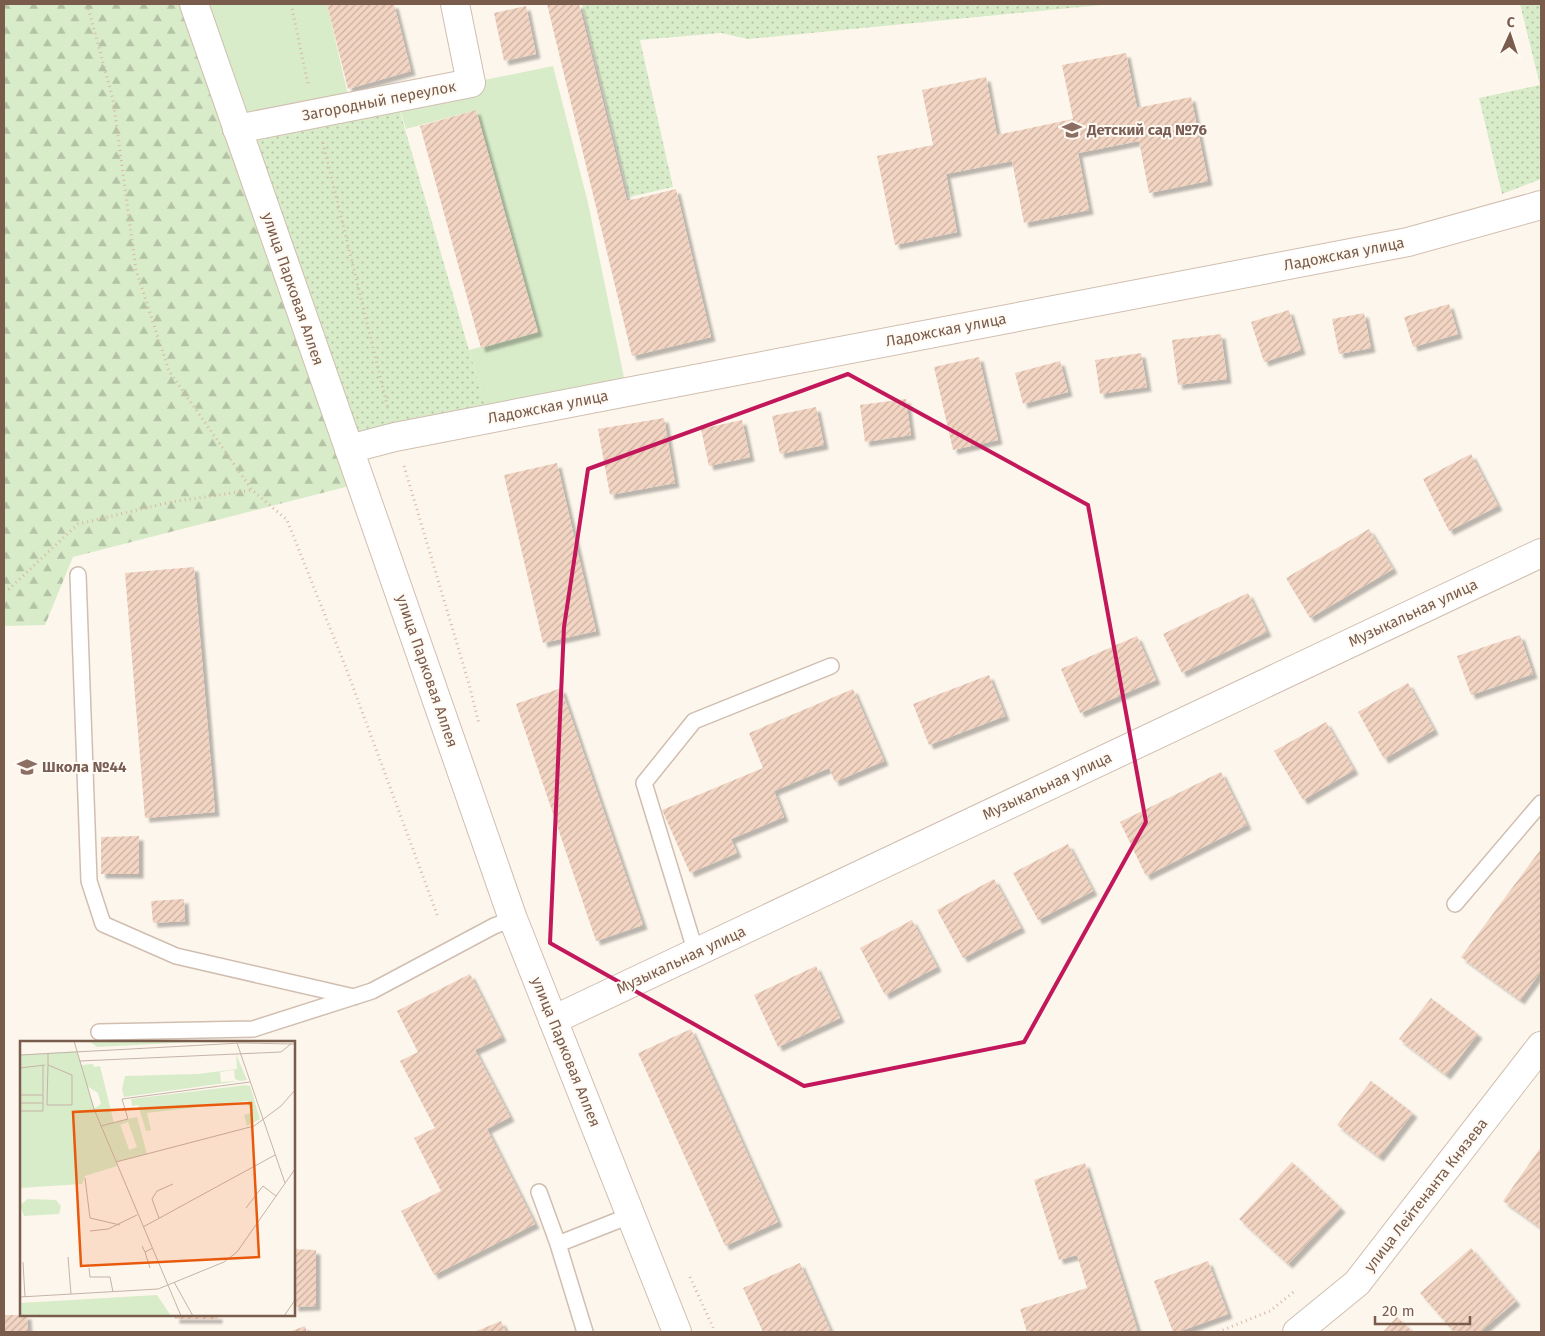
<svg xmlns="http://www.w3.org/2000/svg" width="1545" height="1336" font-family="'Fira Sans',sans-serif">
<defs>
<pattern id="forest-firs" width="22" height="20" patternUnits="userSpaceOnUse" patternTransform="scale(1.25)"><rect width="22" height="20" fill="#d8ecc9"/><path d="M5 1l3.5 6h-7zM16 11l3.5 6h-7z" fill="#b4c2a5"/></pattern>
<pattern id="garden-dots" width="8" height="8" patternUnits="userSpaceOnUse" patternTransform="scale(1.25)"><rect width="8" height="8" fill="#d8ecc9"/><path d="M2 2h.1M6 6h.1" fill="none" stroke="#b4c2a5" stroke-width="1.8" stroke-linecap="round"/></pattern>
<pattern id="building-hatch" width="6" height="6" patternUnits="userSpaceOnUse" patternTransform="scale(1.25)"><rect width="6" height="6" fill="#f3d5c3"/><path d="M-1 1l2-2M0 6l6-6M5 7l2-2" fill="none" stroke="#cab0a1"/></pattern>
<filter id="shadow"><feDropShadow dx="4.5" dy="4.5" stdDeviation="1" flood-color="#0004"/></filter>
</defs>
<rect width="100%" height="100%" fill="#fdf6ec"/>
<!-- grass -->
<path fill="#d8ecc9" d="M 194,4 L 327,4 L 351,108 L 237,129 Z
M 553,66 L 588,203 L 627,392 L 489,419 L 469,350 L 538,332 L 476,110 L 406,129 L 396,98 Z"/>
<!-- forest -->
<path fill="url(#forest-firs)" d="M 4,4 L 194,4 L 361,483 L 73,557 L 45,625 L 4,626 Z"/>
<!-- garden -->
<path fill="url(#garden-dots)" d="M 582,4 L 1112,4 L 748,39 L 721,33 L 640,40 L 673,187 L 629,197 Z
M 1520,4 L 1541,4 L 1541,179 L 1502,194 L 1479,98 L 1540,85 Z
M 396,98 L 489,419 L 349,449 L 237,129 Z"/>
<!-- building -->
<path fill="url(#building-hatch)" filter="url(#shadow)" d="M 327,4 L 394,4 L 411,71 L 348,89 Z
M 547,4 L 579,4 L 627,201 L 676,189 L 711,337 L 632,356 Z
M 526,6 L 536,54 L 504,61 L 494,13 Z
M 1126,53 L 1137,108 L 1191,97 L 1208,181 L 1149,193 L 1139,141 L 1078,153 L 1089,210 L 1024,223 L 1012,161 L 946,174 L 957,232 L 895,245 L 877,156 L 933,145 L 922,90 L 986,77 L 997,135 L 1073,119 L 1062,65 Z
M 476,110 L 538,332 L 481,348 L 420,126 Z
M 1449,304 L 1458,334 L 1413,347 L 1404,317 Z
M 1289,310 L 1301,350 L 1264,362 L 1251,322 Z
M 1364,313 L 1371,348 L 1339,354 L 1332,319 Z
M 1221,334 L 1227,379 L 1178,385 L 1172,340 Z
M 1141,353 L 1147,387 L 1100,394 L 1095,360 Z
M 979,357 L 998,440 L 953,450 L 934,367 Z
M 1060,361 L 1068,392 L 1023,404 L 1015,373 Z
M 906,399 L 911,435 L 865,442 L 860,405 Z
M 816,407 L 824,445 L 780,454 L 772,416 Z
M 664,418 L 675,483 L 610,495 L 598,429 Z
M 742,420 L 750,457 L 709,466 L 701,429 Z
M 1471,454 L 1498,506 L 1449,531 L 1423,479 Z
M 557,463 L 596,631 L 543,643 L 504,475 Z
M 1369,529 L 1393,569 L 1310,618 L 1286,578 Z
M 194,567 L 215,812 L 145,818 L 125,573 Z
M 1248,593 L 1267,632 L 1182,673 L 1163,634 Z
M 1520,635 L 1533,674 L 1471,695 L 1457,656 Z
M 1137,636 L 1156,680 L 1080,713 L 1061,669 Z
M 989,675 L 1005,716 L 929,745 L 913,704 Z
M 1408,683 L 1434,730 L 1384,759 L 1358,712 Z
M 561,688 L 643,925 L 596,941 L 516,704 Z
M 853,689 L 884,761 L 835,782 L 829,768 L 774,791 L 784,817 L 731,839 L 737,853 L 690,873 L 662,810 L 763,768 L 749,733 Z
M 1326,722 L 1354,770 L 1303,800 L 1274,751 Z
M 1221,772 L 1247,825 L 1146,876 L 1120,822 Z
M 139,836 L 139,874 L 101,874 L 101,837 Z
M 1068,844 L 1093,891 L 1038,920 L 1013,873 Z
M 1541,849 L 1541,971 L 1520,1000 L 1461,957 Z
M 994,879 L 1021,928 L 963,958 L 937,910 Z
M 184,899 L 185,921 L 153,923 L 151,901 Z
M 912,920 L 937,967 L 885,995 L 860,948 Z
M 816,966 L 840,1018 L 778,1047 L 754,995 Z
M 470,974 L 502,1037 L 475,1050 L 510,1117 L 487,1129 L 535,1224 L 434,1275 L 401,1211 L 441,1191 L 414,1138 L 435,1128 L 400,1061 L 418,1052 L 397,1011 Z
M 1431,998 L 1478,1034 L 1446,1075 L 1399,1039 Z
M 691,1029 L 778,1222 L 725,1246 L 638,1053 Z
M 1371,1081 L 1413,1113 L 1379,1157 L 1337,1125 Z
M 1541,1147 L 1541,1228 L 1503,1201 Z
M 1292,1162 L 1341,1208 L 1288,1264 L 1239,1219 Z
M 1085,1163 L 1138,1332 L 1027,1332 L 1020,1309 L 1087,1288 L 1077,1255 L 1059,1260 L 1034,1180 Z
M 1471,1248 L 1516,1301 L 1480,1332 L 1454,1332 L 1420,1293 Z
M 294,1249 L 316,1250 L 316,1306 L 294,1307 Z
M 1208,1261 L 1228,1314 L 1178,1332 L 1173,1332 L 1154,1281 Z
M 800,1263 L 831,1332 L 763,1332 L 743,1288 Z
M 4,1315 L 27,1315 L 28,1332 L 4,1332 Z
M 175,1315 L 218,1315 L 218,1319 L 175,1319 Z
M 1397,1317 L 1413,1332 L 1383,1332 Z
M 501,1321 L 506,1332 L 474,1332 Z
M 305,1326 L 307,1332 L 289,1332 Z"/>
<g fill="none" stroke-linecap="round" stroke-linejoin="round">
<defs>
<path id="service" d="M 78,575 L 89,881 L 103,924 L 176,956 L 354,997
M 1455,904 L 1541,803
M 696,953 L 644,783 L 694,721 L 831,666
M 99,1032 L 253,1029 L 372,991 L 494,926 L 513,919
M 539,1192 L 558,1244 L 619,1220 L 630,1213
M 558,1244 L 585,1332"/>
<path id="minor" d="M 237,129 L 471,83 L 455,4
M 349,449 L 395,437 L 627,392 L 1408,242 L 1541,205
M 553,1020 L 1541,553
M 1297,1332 L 1357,1283 L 1541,1046"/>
<path id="tertiary" d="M 194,4 L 513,919 L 677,1332"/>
</defs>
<!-- service casing -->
<use href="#service" stroke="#d1beb0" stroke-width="18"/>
<!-- minor casing -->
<use href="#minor" stroke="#d1beb0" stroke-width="30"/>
<!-- tertiary casing -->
<use href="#tertiary" stroke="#d1beb0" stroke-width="30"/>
<!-- path -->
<path stroke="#d9b8a5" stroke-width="3" stroke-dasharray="1 4" stroke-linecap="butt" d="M 87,4 L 113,99 L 136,270 L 169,371 L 252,490 L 287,520 L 346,668 L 438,917
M 291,4 L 308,84
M 323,143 L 388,409
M 404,466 L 469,684 L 479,724
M 4,591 L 7,591 L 78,524 L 171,502 L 252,490
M 690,1277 L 715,1332
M 1218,1332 L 1270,1311 L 1296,1290"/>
<!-- service -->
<use href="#service" stroke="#fff" stroke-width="15"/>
<!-- minor -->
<use href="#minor" stroke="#fff" stroke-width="28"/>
<!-- tertiary -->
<use href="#tertiary" stroke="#fff" stroke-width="28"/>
</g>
<!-- marked area -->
<path fill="none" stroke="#c2185b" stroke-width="4" stroke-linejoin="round" d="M 848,374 L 1088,505 L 1146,822 L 1024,1042 L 804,1086 L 550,943 L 564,627 L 588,469 Z"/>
<!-- icons -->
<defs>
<symbol id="school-bare" viewBox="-9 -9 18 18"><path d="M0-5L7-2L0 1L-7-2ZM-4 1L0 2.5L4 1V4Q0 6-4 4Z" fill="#8d6e63" stroke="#fffaf3" stroke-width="2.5" paint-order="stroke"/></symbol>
</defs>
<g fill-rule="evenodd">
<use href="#school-bare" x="1058" y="116" width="28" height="28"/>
<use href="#school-bare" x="13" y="753" width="28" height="28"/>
</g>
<g text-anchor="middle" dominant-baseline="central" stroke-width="4" stroke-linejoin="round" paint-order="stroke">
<!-- street labels -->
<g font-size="15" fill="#7a5c4d" stroke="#fffaf3">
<text transform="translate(379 101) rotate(-11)">Загородный переулок</text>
<text transform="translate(1344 254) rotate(-11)">Ладожская улица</text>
<text transform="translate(293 289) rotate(71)">улица Парковая Аллея</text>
<text transform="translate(946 330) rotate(-11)">Ладожская улица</text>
<text transform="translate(548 407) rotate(-11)">Ладожская улица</text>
<text transform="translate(1413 613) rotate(-25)">Музыкальная улица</text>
<text transform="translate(427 671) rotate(71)">улица Парковая Аллея</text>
<text transform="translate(1047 786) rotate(-25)">Музыкальная улица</text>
<text transform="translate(681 960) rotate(-25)">Музыкальная улица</text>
<text transform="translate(566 1052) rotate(68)">улица Парковая Аллея</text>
<text transform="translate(1426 1195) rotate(-52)">улица Лейтенанта Князева</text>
</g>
<!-- education labels -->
<g font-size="15" font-weight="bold" fill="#785e54" stroke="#fffaf3" text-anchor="start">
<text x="1087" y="130">Детский сад №76</text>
<text x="42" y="767">Школа №44</text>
</g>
</g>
<!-- overview -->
<g transform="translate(20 1041)">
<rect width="275" height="275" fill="#fdf6ec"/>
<path d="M 216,13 L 227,39 L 104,56 L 102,48 L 105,35 L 178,33 L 217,28 ZM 214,29 L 215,38 L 220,40 L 201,41 L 200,31 ZM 73,23 L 74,26 L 80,25 L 94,82 L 81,85 L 74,68 L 81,63 L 78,52 L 67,45 L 61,24 ZM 117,76 L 127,113 L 112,117 L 109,109 L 117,106 L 108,81 L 100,84 L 99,80 ZM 8,158 L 36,159 L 41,165 L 39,173 L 4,175 L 0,164 Z" fill="#d8ecc9" fill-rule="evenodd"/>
<path d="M 69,0 L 173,0 L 173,1 L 77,6 ZM 57,10 L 71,58 L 97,125 L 65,135 L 62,143 L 0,147 L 0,14 Z" fill="#d8ecc9"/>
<path d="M 226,44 L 230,45 L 240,78 L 227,85 L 224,74 L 231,72 L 227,60 L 127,72 L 131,89 L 126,90 L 118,64 L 112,65 L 111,58 ZM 99,80 L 112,117 L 96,121 L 81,85 ZM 137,254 L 151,275 L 0,275 L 0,262 Z" fill="#d8ecc9"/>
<path fill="none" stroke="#c5b3a7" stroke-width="1" d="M 54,0 L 74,68 L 161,275M 217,2 L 265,142M 0,14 L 221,2 L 275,3M 60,20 L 261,11 L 272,2M 28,24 L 27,64 L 52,64 L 52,34 L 28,24 L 28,12M 0,27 L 25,24M 0,54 L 23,54M 0,62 L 23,62M 0,70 L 23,70 L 23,24M 81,85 L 108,78 L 102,58 L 230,41M 96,121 L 234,85 L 261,65 L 275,49M 65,137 L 70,177 L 100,184M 226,167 L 243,145 L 256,155M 139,177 L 132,158 L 137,150 L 153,143M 123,186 L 255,114M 70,190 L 88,188 L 117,174M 122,205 L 125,211 L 133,207M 125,211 L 130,227M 48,216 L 51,253M 3,221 L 5,256M 69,227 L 70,236 L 90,236 L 93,251M 154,241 L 173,275M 0,256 L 138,248 L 204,221 L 217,211 L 275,128M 264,275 L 275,259"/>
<path fill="#e8590c" fill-opacity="0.15" stroke="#e8590c" stroke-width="2.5" d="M 231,62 L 239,216 L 61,225 L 53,71 Z"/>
<rect width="275" height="275" fill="none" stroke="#7a5c4d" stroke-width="2.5"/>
</g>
<!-- border -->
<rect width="1545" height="1336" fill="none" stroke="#7a5c4d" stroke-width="10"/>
<!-- north arrow -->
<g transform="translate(1510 35) rotate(3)" stroke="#fffaf3" stroke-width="4" paint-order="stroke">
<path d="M0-4L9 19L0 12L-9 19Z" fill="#7a5c4d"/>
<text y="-8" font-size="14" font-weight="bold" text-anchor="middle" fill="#7a5c4d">С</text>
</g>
<!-- scale -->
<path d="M1375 1316v8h95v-8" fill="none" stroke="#7a5c4d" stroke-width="2.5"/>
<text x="1382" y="1316" font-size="15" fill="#7a5c4d" stroke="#fffaf3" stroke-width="4" paint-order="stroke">20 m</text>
</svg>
